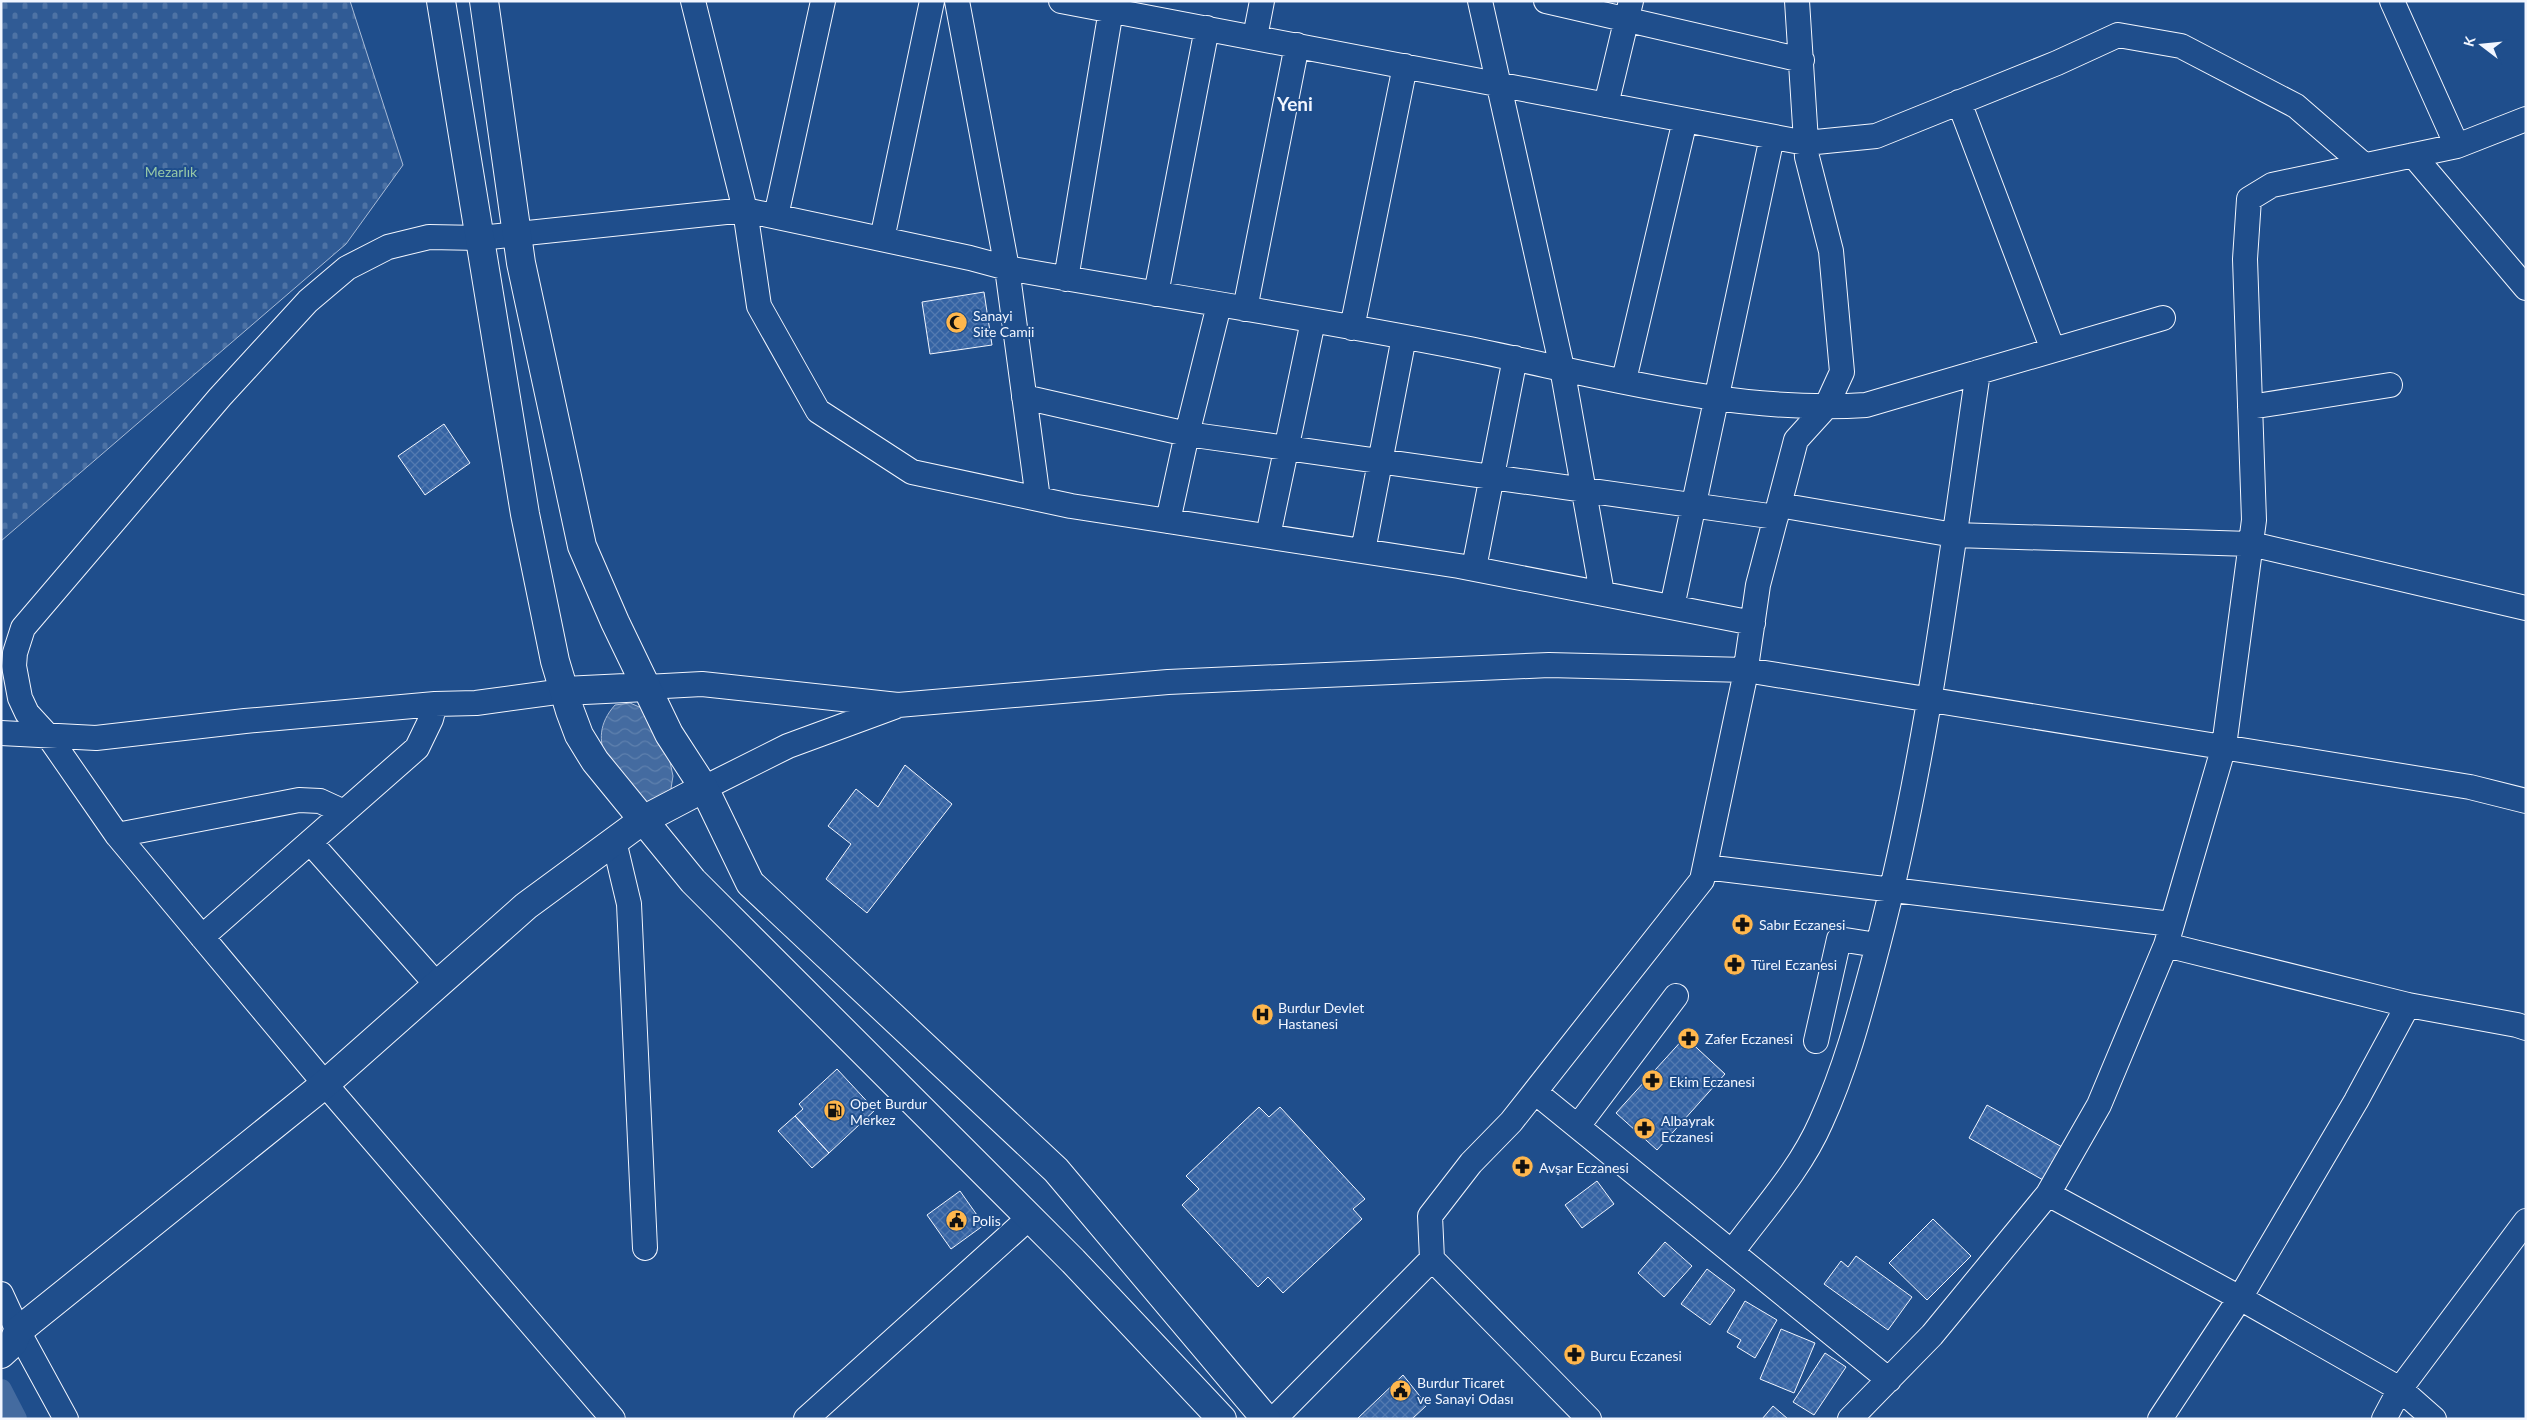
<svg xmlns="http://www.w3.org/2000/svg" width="2527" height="1420" font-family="Lato,sans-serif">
<defs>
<pattern id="cemetery-stones" width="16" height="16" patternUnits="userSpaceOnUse" patternTransform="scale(1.25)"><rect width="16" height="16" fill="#305b95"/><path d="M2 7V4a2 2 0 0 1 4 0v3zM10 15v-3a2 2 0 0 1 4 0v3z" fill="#4e73a5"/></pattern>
<pattern id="water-waves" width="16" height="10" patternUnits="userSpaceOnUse" patternTransform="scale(1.25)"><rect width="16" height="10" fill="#446ba0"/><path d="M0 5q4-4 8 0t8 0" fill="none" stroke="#5f81ae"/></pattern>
<pattern id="building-cross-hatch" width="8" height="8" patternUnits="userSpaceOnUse" patternTransform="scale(1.25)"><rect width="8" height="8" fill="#3563a3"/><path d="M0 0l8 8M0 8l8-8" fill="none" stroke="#537ab1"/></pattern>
</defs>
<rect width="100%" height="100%" fill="#1f4e8c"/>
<!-- cemetery -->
<path fill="url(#cemetery-stones)" stroke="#a8bbd7" d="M 1,1 L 350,1 L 403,165 L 346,244 L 1,541 Z"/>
<!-- water -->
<path fill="url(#water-waves)" stroke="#a8bbd7" d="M 630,703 L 644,709 L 669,757 L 673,776 L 670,795 L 660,805 L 640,804 C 616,776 582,742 615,705 Z"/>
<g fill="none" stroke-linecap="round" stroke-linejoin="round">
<!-- canal -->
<path stroke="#446ba0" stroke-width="22" d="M 1,1390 L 16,1419"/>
</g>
<!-- building -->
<path fill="url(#building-cross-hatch)" stroke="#f2f6ff" d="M 984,292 L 992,345 L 930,354 L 922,302 Z
M 444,424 L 470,463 L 425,495 L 398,456 Z
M 905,765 L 952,804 L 867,913 L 826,879 L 851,844 L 828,826 L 856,789 L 878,807 Z
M 1685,1037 L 1725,1074 L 1657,1150 L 1616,1113 Z
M 837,1069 L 875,1110 L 829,1153 L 795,1116 L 803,1109 L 799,1104 Z
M 1987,1105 L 2062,1147 L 2043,1180 L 1969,1138 Z
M 1259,1107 L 1269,1117 L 1280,1107 L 1365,1199 L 1353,1209 L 1362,1219 L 1283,1293 L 1268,1277 L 1258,1287 L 1182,1205 L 1199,1189 L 1186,1176 Z
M 795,1116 L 829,1153 L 812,1168 L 778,1131 Z
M 1597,1181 L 1614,1204 L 1582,1228 L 1565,1205 Z
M 960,1191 L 984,1225 L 951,1249 L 927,1215 Z
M 1933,1219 L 1971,1256 L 1927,1300 L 1889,1263 Z
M 1665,1242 L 1692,1266 L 1664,1297 L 1638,1273 Z
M 1856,1256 L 1912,1297 L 1888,1330 L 1824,1284 L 1841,1261 L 1848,1267 Z
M 1707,1269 L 1735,1290 L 1710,1325 L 1681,1304 Z
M 1745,1301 L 1777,1320 L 1755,1358 L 1737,1347 L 1741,1340 L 1727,1332 Z
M 1781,1329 L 1815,1343 L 1794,1393 L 1760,1379 Z
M 1825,1353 L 1846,1367 L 1814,1415 L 1793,1402 Z
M 1403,1375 L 1427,1405 L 1412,1419 L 1357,1419 Z
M 1773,1406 L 1788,1419 L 1762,1419 Z"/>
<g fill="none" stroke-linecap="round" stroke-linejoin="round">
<defs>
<path id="minor" d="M 693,1 L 745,210 L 759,306 L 818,411 L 912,472 L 1071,506 L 1459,566 L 1753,623
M 957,1 L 1007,268 L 1038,499
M 1061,1 L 1806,143 L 1876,136 L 2057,63 L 2118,35 L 2181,46 L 2296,106 L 2364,165
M 1480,1 L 1562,368 L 1602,593
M 1546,1 L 1802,60
M 2392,1 L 2457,146
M 1255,37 L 1262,1
M 1959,102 L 2053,350
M 1606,105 L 1631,1
M 2413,155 L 2526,288
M 776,216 L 823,1
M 882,239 L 932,1
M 1066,279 L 1111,10
M 1156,294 L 1207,28
M 1245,309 L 1297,45
M 1352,328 L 1405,66
M 1624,380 L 1685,120
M 1024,397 L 1187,434 L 1219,305
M 2250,407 L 2390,385
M 1779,505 L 1954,535 L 2251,544 L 2526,608
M 1168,521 L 1187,434 L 1776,517
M 1268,536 L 1313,321
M 1363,551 L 1404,337
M 1474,568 L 1515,358
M 1672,607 L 1772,137
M 646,687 L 702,684 L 898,705 L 1168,682 L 1549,665 L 1746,670 L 2470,787 L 2526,801
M 1,733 L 96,738 L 245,721 L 435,704 L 476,703 L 564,691
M 704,788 L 788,746 L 894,707
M 117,835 L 299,800 L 320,801 L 344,812
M 614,841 L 629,904 L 645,1248
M 310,842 L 437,985
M 1705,867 L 2171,924
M 202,937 L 417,748 L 431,719 L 435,704
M 2166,945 L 2408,1005 L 2517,1025 L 2526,1028
M 1816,1041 L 1839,939 L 1877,945
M 1535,1092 L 1889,1380
M 1578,1126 L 1676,996
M 2048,1194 L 2240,1298 L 2400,1389 L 2434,1419
M 1732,1252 C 1763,1210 1800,1170 1821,1122 C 1847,1065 1862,1005 1878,945 C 1927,757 1950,563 1978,372
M 1432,1259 L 1589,1419
M 1,1294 L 18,1331 L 66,1419
M 613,1419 L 325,1084 L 117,835 L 49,737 L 27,713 L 20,698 L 14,666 L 15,653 L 23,628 L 220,397 L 308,301 L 347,268 L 388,247 L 429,237 L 480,238 L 745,210 L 970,258 L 1007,268 C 1159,295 1312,318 1464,348 C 1595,374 1732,414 1866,405 L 2163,318
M 806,1419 L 1030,1217
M 1274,1419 L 1432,1259 L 1430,1216 L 1471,1163 L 1511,1122 L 1702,880 L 1744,681 L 1758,585 L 1796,440 L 1826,407 L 1842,372 L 1831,251 L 1807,157 L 1797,1
M 1850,1419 L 1932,1335 L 2048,1194 L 2099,1105 L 2166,945 L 2224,746 L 2254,520 L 2245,259 L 2249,199 L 2272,185 L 2457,146 L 2526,119
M 2160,1419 L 2240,1298 L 2356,1101 L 2408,1005
M 2384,1419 L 2400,1389 L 2526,1221"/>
<path id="major" d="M 441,1 L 525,514 L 555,661 L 570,711 L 579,735 L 595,761 L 693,881 L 1073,1261 L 1222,1419
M 484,1 L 521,263 L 582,546 L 615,622 L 669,734 L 704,788 L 750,883 L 1056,1170 L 1266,1419
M 564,691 L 646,687
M 1,1354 L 13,1343 L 18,1331 L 325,1084 L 526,906 L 643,820 L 704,788"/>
</defs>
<!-- minor casing -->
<use href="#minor" stroke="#f2f6ff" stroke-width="26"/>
<!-- major casing -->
<use href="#major" stroke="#f2f6ff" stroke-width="30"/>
<!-- minor -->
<use href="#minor" stroke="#1f4e8c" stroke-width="24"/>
<!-- major -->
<use href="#major" stroke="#1f4e8c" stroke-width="28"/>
</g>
<!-- icons -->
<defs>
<symbol id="mosque-disc" viewBox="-11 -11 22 22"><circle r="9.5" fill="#ffb74d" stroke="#1f4e8c"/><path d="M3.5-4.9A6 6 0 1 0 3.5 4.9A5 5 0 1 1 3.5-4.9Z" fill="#111"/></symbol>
<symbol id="pharmacy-disc" viewBox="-11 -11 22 22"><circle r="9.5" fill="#ffb74d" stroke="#1f4e8c"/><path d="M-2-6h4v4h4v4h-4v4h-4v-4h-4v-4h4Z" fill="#111"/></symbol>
<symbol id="hospital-disc" viewBox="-11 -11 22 22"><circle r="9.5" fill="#ffb74d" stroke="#1f4e8c"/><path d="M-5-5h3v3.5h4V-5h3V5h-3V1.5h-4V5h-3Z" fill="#111"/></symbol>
<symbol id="fuel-disc" viewBox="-11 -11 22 22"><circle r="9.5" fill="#ffb74d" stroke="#1f4e8c"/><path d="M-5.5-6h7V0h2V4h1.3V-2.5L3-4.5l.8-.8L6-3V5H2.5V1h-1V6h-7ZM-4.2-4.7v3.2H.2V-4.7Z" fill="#111"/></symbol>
<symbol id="civic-disc" viewBox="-11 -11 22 22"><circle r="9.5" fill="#ffb74d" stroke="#1f4e8c"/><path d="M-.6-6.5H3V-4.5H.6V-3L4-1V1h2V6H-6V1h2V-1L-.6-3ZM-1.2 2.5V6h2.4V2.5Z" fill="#111"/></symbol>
</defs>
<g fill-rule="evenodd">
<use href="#mosque-disc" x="944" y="310" width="25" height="25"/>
<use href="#pharmacy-disc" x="1730" y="912" width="25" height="25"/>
<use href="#pharmacy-disc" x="1722" y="952" width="25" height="25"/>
<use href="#hospital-disc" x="1250" y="1002" width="25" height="25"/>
<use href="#pharmacy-disc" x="1676" y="1026" width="25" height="25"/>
<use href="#pharmacy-disc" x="1640" y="1068" width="25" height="25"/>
<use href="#fuel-disc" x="822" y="1098" width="25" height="25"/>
<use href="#pharmacy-disc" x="1632" y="1116" width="25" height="25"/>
<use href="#pharmacy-disc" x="1510" y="1154" width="25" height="25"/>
<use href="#civic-disc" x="944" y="1208" width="25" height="25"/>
<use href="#pharmacy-disc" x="1562" y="1342" width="25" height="25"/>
<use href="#civic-disc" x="1388" y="1378" width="25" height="25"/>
</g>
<g text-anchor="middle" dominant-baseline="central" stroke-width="4" stroke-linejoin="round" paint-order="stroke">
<!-- park labels -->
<g font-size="14" fill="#97c8a6" stroke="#1f4e8c">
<text x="171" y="171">Mezarlık</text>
</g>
<!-- poi labels -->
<g font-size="14" fill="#f2f6ff" stroke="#1f4e8c" text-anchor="start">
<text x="973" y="315">Sanayi<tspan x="973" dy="16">Site Camii</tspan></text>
<text x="1759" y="924">Sabır Eczanesi</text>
<text x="1751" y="964">Türel Eczanesi</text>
<text x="1278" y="1007">Burdur Devlet<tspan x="1278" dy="16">Hastanesi</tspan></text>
<text x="1705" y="1038">Zafer Eczanesi</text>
<text x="1669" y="1081">Ekim Eczanesi</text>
<text x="850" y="1103">Opet Burdur<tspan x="850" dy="16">Merkez</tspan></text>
<text x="1661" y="1120">Albayrak<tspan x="1661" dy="16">Eczanesi</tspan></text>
<text x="1539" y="1167">Avşar Eczanesi</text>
<text x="972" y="1220">Polis</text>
<text x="1590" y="1355">Burcu Eczanesi</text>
<text x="1417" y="1382">Burdur Ticaret<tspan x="1417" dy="16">ve Sanayi Odası</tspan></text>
</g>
<!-- district labels -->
<g font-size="19" font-weight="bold" fill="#f2f6ff" stroke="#1f4e8c">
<text x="1295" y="103">Yeni</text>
</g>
</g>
<!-- border -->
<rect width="2527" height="1420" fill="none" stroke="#f2f6ff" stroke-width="5"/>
<!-- north arrow -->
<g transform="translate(2482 45) rotate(286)" stroke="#1f4e8c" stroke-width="4" paint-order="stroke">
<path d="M0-4L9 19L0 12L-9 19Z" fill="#f2f6ff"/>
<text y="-8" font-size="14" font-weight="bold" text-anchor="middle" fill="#f2f6ff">K</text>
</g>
</svg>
